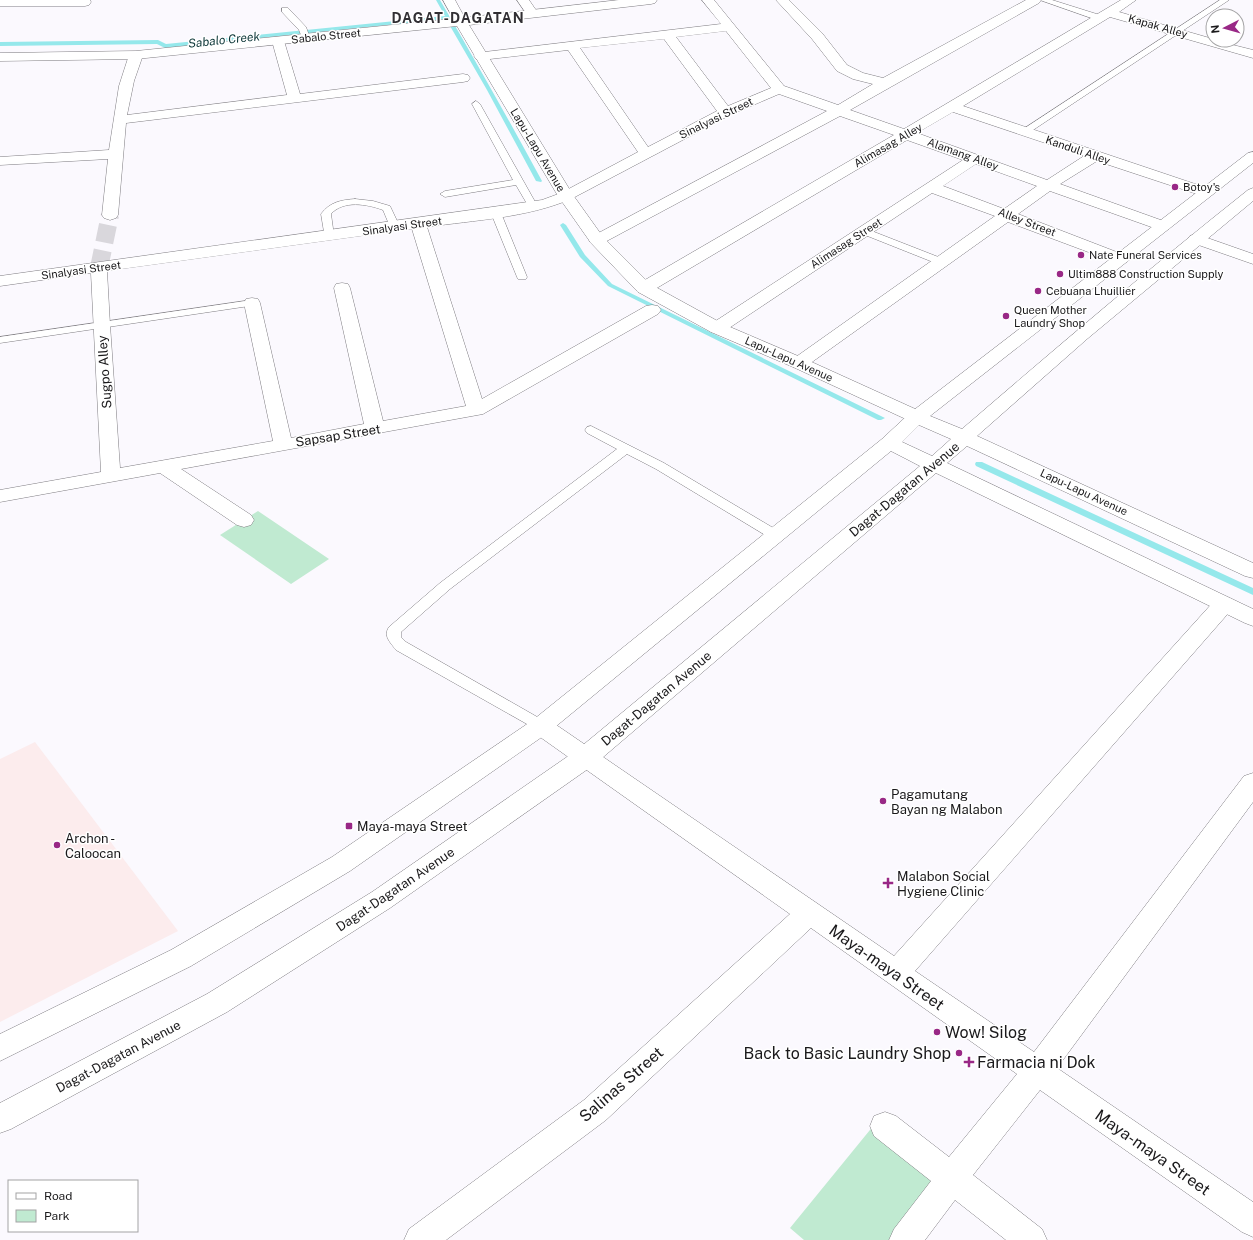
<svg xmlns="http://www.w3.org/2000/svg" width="1253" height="1240" font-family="'Public Sans',sans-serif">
	<rect width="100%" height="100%" fill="#fbf9fe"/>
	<path fill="#fceced" d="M35 742 178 931 0 1022V759Z"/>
	<path fill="#c0ead1" d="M258 511 329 559 291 584 220 535Z
		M874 1125 940 1177 891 1240H804L790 1228Z"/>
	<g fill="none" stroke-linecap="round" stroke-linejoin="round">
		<path fill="#95e8eb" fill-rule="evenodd" d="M436 0H440C475 60 509 120 542 181L541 182 536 181 487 90 446 19 165 48 157 44 0 46V42L158 40 166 44 445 16Z
			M563 223 566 225 585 255 612 284 885 418 881 420H878L608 286 580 257 560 225Z
			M976 462H982L1253 588V595L976 466 975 464Z"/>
		<path stroke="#d9d7dc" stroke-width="18" stroke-dasharray="18 8" stroke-linecap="butt" d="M99 268 110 215"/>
		<g stroke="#7e7c81" stroke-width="1">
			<path id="service" d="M1040 0H1052L1103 16 1104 18 1103 20H1097Z
				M1220 0H1229L1027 134 1024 135 1019 132Z
				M282 8H288L306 27 310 38 309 40H303L299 30 282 12Z
				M476 101 480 104 538 207 536 209H530L516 185 445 197 440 194 445 191 513 180 472 104Z
				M355 199 373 201 390 206 400 227 399 229H391L383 210C367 204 343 200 331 214L334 236 333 238H325L321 214C330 202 341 200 355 199Z
				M496 210 501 213 527 277 526 279H518L517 277 491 213Z
				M864 228 946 260 947 262 946 264H938L860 233 859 231 860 229Z
				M252 300 257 303 256 305 0 343V337Z
				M591 426 664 463 780 532 782 535 780 538 775 539 770 538 656 469 627 454 450 589 401 632V637L406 642 546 722 549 726 546 730 541 732 396 650C390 642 383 636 389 627L440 583 617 449 587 433 585 430 587 427Z"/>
		</g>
		<g stroke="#7e7c81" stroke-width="1">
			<path id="minor" d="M0 0H90L91 2 89 5 85 6H0Z
				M443 0H455L467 22 465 25H457Z
				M517 0H529L538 13 536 16H528Z
				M702 0H714L784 86 838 105 873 84 853 79 837 71 812 39 776 0H789L822 33 847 65 863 73 883 78 1026 0H1041L1039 3 850 110 904 129 1121 0H1136L1119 12 1213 39V40L1253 50V58L1110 17 963 106 1210 189 1213 192 1210 195 1205 197 1200 195 1097 161 1060 184 1169 223 1171 226 1169 229 1163 231 1157 229 1050 191 1018 214 1127 256 1129 259 1127 262 1121 264 1115 262 1008 222 805 367 799 368 793 367 790 363 793 359 995 216 932 193 723 332 717 333 711 332 708 328 711 324 963 160 907 140 650 292 644 293 638 292 636 288 638 284 894 135 840 116 603 243 597 245 591 243 589 240 591 237 827 111 779 94 730 115 571 199C526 218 475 220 427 227L482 399 646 306 652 305 658 306 661 310 658 314 483 414 181 469 251 515 254 520 251 525 244 527 237 525 160 473 0 502V490L101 472 91 273 0 286V276L542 200 561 193 638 152 568 50 481 60 476 59 474 56 476 53 721 24ZM726 31 771 88 728 106 676 37ZM664 39 717 111 648 147 580 48ZM953 112 1084 156 1047 180 917 133ZM976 164 1037 186 1004 209 943 186ZM412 229 466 406 383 421 350 288 348 284 342 283 336 284 334 288 364 424 291 438 260 303 258 299 252 298 246 299 244 303 273 441 120 468 110 325 107 271Z
				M278 37 283 38 284 41 300 94 463 74 468 75 470 78 468 81 463 82 126 123 118 215 116 218 110 220 104 218 102 215 108 159 0 165V157L109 150 119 86 129 55 131 52H141L143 55 134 81 127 115 287 95 272 41 273 38Z
				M1196 234 1253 254V264L1190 242 1188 239 1190 236Z
				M1224 597 1232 599 1235 604 1232 609 915 971 1034 1052 1244 776 1253 773V802L1057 1068 1253 1202V1237L1242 1232 1040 1090 973 1175 1042 1229 1047 1240H1006L955 1200 925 1240H889L894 1229 931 1181 874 1136 870 1126 874 1116 885 1112 896 1116 949 1157 1017 1074 811 928 606 1120 446 1240H404L409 1229 584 1100 790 914 533 732 529 726 533 720 541 717 549 720 894 956 1216 599Z"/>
		</g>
		<g stroke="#7e7c81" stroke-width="1">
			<path id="tertiary" d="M619 0H657L655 3 651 4 469 25 573 195 603 237 650 284 723 324 805 359 924 413 926 417 924 421 917 423 910 421 793 367 711 332 638 292 591 243 558 196 457 26 136 59 0 61V53L136 51 461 18Z"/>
		</g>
		<g stroke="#7e7c81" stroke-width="1">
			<path id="secondary" d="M1253 152V163L930 416 962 429C1056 348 1151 267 1248 190L1253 188V201L1087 339 977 436 1253 563V578L1245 576 967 446 947 463 1253 609V626L1245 623 936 473 595 764 390 908 227 1012 11 1129 0 1133V1103L207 994 372 892 577 750 920 466 891 451 549 732 350 871 191 966 0 1061V1034L171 950 332 857 533 720 882 439 910 413 1248 153ZM919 425 951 439 932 456 902 442Z"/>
		</g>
		<use href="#service" fill="#fff" fill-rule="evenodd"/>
		<use href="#minor" fill="#fff" fill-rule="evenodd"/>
		<use href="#tertiary" fill="#fff" fill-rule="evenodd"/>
		<use href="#secondary" fill="#fff" fill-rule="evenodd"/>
	</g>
	<g fill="#992886" stroke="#fff" stroke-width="1.5">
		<circle cx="1175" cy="187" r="4"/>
		<circle cx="1081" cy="255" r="4"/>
		<circle cx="1060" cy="274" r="4"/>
		<circle cx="1038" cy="291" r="4"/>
		<circle cx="1006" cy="316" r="4"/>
		<circle cx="883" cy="801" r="4"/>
		<rect x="345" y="822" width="8" height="8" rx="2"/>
		<circle cx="57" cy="845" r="4"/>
		<path d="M886 877h4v4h4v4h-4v4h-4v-4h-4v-4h4z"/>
		<circle cx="937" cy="1032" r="4"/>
		<circle cx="959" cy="1053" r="4"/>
		<path d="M967 1056h4v4h4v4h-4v4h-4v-4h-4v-4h4z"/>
	</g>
	<g text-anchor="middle" stroke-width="3" stroke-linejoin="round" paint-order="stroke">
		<g font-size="11" fill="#1a191b" stroke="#fff">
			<text transform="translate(1158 26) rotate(16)" y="4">Kapak Alley</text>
			<text transform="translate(326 36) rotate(-6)" y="4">Sabalo Street</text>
			<text transform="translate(716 118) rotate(-26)" y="4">Sinalyasi Street</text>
			<text transform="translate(888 145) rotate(-30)" y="4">Alimasag Alley</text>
			<text transform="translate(538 150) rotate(59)" y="4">Lapu-Lapu Avenue</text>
			<text transform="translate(1078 150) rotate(19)" y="4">Kanduli Alley</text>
			<text transform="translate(963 154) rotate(20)" y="4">Alamang Alley</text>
			<text transform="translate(1027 222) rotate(21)" y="4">Alley Street</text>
			<text transform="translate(402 226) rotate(-8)" y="4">Sinalyasi Street</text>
			<text transform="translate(846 243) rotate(-33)" y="4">Alimasag Street</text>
			<text transform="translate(81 270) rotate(-8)" y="4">Sinalyasi Street</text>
			<text transform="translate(789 359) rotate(24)" y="4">Lapu-Lapu Avenue</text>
			<text transform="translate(1084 492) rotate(25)" y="4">Lapu-Lapu Avenue</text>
		</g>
		<g font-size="11" fill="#1a191b" stroke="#fff" text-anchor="start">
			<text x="1183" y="191">Botoy's</text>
			<text x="1089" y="259">Nate Funeral Services</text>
			<text x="1068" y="278">Ultim888 Construction Supply</text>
			<text x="1046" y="295">Cebuana Lhuillier</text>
			<text x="1014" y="314">Queen Mother<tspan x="1014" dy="13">Laundry Shop</tspan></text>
		</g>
		<g font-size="12" font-style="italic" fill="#0b3536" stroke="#fff">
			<text transform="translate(224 40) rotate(-6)" y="4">Sabalo Creek</text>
		</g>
		<g font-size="13" fill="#1a191b" stroke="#fff">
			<text transform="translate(104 372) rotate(-94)" y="5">Sugpo Alley</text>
			<text transform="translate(338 435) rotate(-9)" y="5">Sapsap Street</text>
			<text transform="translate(904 489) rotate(-40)" y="5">Dagat-Dagatan Avenue</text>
			<text transform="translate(656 698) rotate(-40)" y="5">Dagat-Dagatan Avenue</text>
			<text transform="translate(395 889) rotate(-34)" y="5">Dagat-Dagatan Avenue</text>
			<text transform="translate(118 1056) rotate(-28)" y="5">Dagat-Dagatan Avenue</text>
		</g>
		<g font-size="13" fill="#1a191b" stroke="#fff" text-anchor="start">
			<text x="891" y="799">Pagamutang<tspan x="891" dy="15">Bayan ng Malabon</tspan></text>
			<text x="357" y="831">Maya-maya Street</text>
			<text x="65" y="843">Archon -<tspan x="65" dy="15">Caloocan</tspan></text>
			<text x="897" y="881">Malabon Social<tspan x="897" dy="15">Hygiene Clinic</tspan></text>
		</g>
		<g font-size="14" font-weight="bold" letter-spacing="1" fill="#323034" stroke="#fff">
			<text x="458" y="23">DAGAT-DAGATAN</text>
		</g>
		<g font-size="16" fill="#1a191b" stroke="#fff">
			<text transform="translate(887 967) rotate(35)" y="6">Maya-maya Street</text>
			<text transform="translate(621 1084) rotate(-41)" y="6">Salinas Street</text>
			<text transform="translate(1153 1152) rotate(35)" y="6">Maya-maya Street</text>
		</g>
		<g font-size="16" fill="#1a191b" stroke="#fff" text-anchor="start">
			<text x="945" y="1038">Wow! Silog</text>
			<text x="951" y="1059" text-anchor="end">Back to Basic Laundry Shop</text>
			<text x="977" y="1068">Farmacia ni Dok</text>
		</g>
	</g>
	<rect x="8" y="1180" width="130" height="52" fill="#ffffff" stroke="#a3a3a4"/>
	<rect x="16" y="1193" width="20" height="6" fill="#ffffff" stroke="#a3a3a4"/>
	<text x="44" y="1200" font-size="12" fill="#1a191b">Road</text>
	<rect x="16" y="1210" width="20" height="12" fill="#c0ead1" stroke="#a3a3a4"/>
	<text x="44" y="1220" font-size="12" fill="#1a191b">Park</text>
	<g transform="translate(1225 28) rotate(264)"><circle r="19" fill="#ffffff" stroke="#a3a3a4"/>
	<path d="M0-3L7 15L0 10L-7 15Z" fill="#992886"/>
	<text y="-6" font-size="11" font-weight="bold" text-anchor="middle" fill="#1a191b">N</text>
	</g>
</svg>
